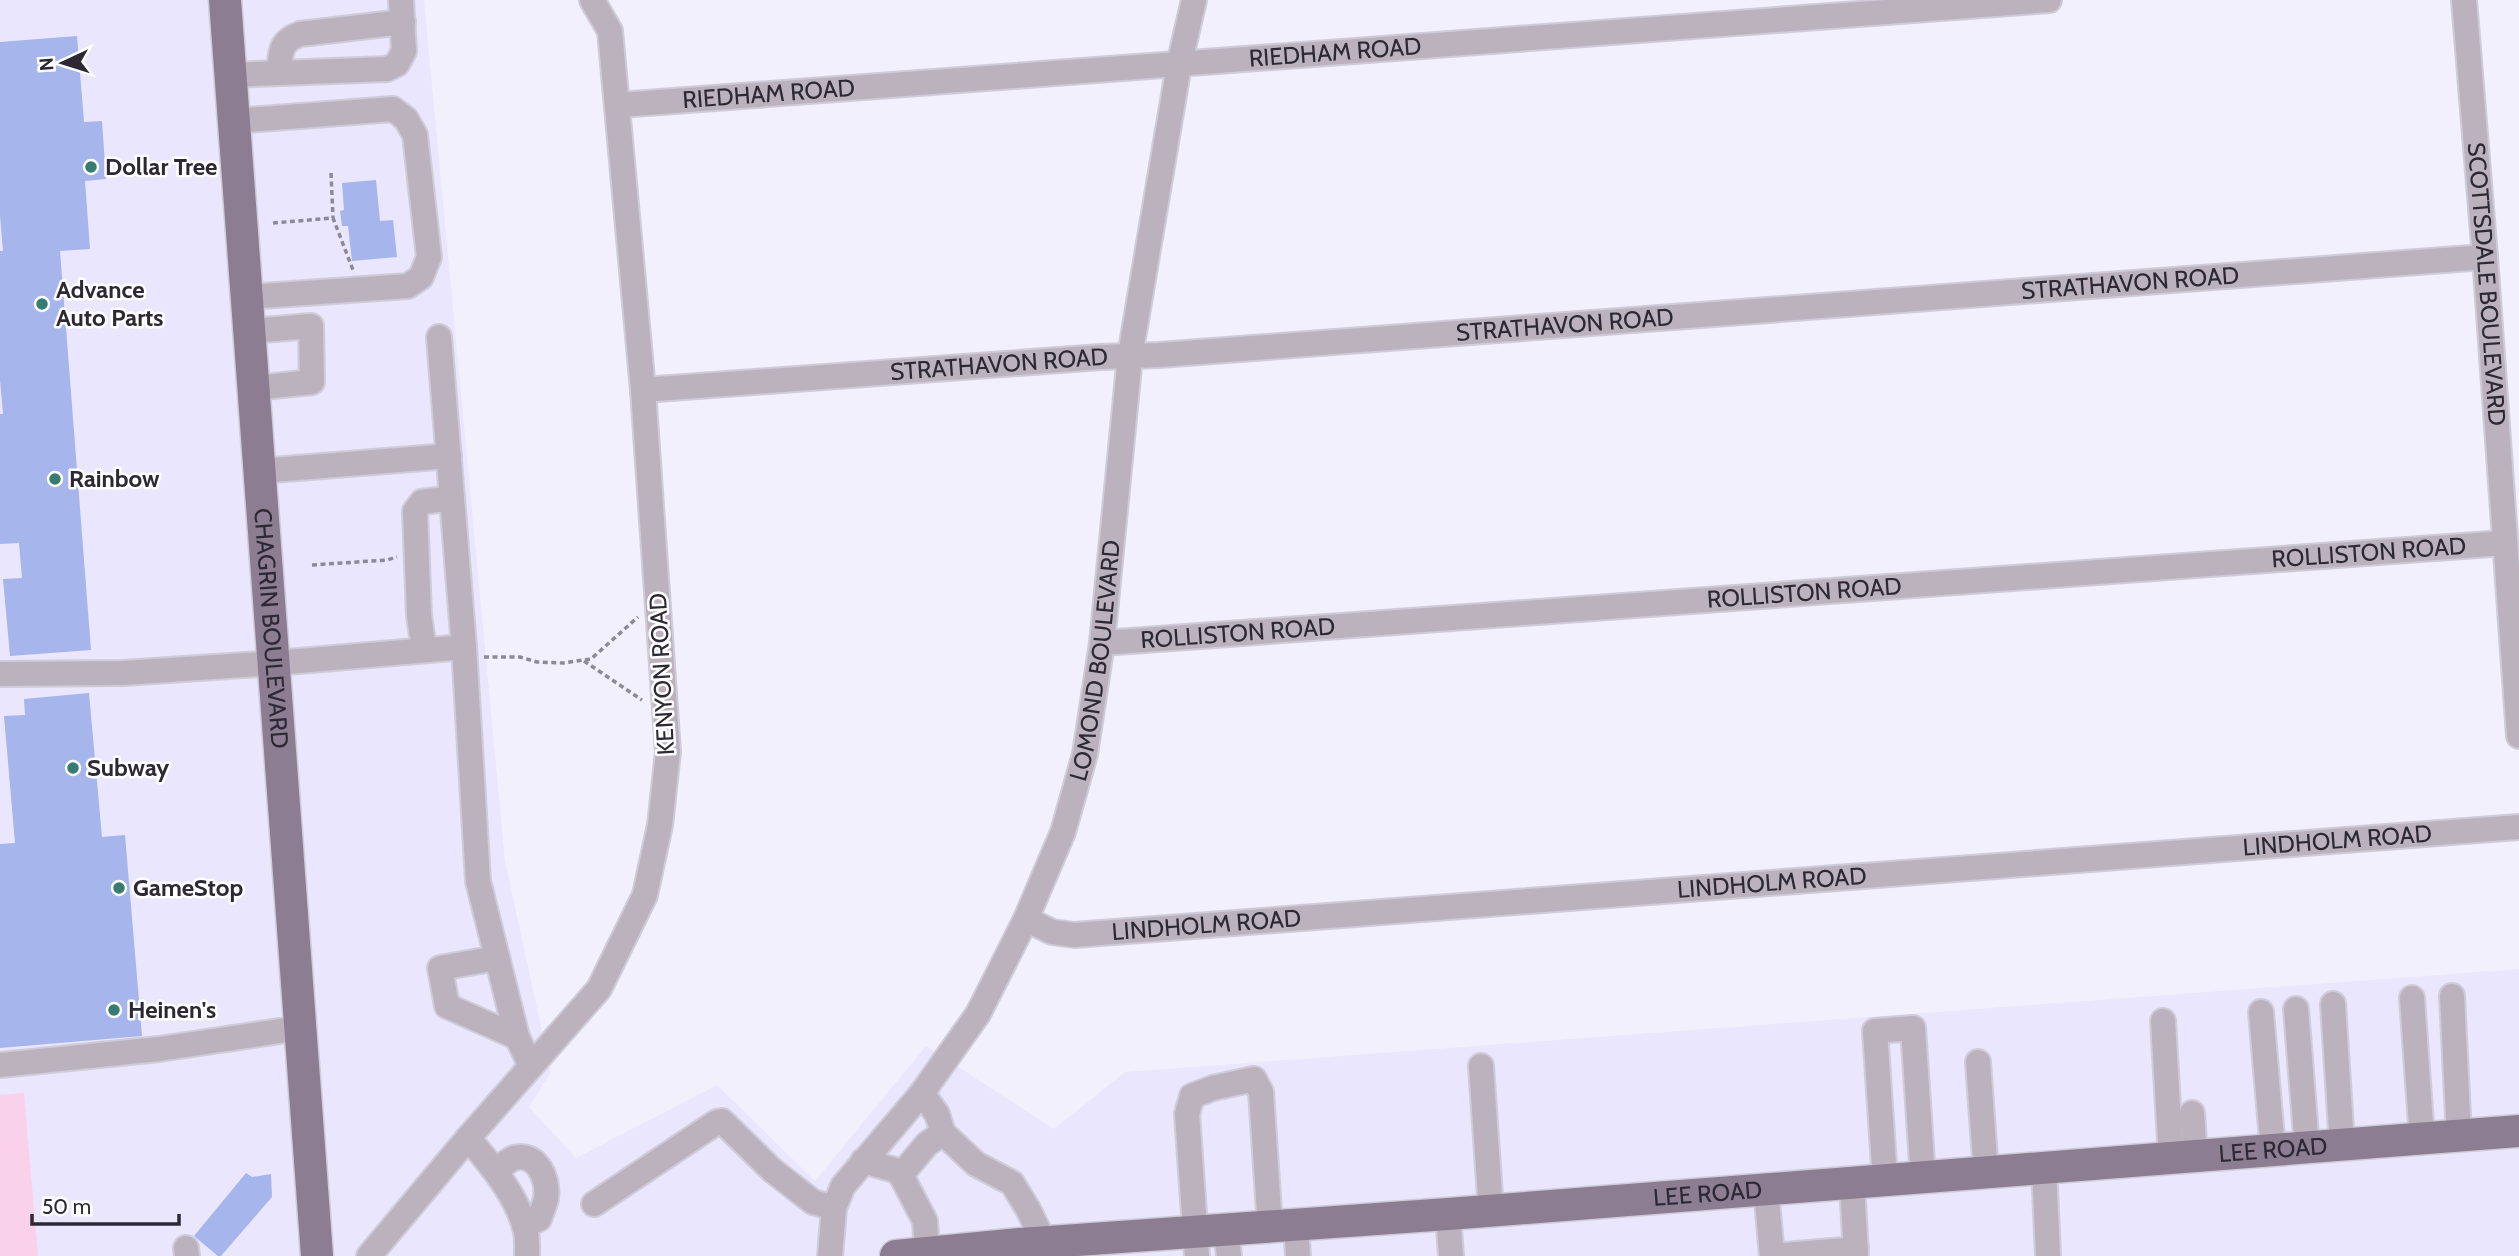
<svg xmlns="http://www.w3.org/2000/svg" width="2519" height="1256" font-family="Cabin,sans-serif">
	<rect width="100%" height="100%" fill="#f3f0fd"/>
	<path fill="#eae6fd" d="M0 0H424L505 861 551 1072 529 1107 576 1158 717 1085 815 1181 926 1046 1054 1129 1125 1072 2519 969V1256H0Z"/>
	<path fill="#fad1eb" d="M24 1093 38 1256H0V1095Z"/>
	<path fill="#a6b5eb" d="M77 36 84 122 102 121 106 179 85 181 90 249 60 251 91 650 10 656 3 579 22 578 19 543 0 544V414H3L0 380V251H3L0 216V42Z
		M376 180 380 221 393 220 397 257 352 261 348 226H342L340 211 344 210 342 183Z
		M89 693 102 837 125 835 142 1036 0 1048V844L15 843 4 716 25 715 24 699Z
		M246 1173 252 1177 271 1174 272 1197 221 1256H218L194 1236Z"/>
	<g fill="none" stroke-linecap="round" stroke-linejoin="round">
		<g stroke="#cfccd9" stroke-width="28">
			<g id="minor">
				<path id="s1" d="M2464 0 2485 257 2519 736"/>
				<path d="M279 73C281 52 279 42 300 34L403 22"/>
				<path d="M230 75 387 69 397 64 404 51 401 0"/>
				<path id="s2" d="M619 105 2049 0"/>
				<path d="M234 121 393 109 406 119 415 135 429 257 421 277 408 286 247 297"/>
				<path d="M250 331 311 326 312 382 254 388"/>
				<path id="s3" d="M643 390 1101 357 1159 355 2485 257"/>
				<path d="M260 471 449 456"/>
				<path id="s4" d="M1102 643 2505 543"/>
				<path d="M464 647 478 881 517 1037 531 1066"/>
				<path d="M424 650 419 615 415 511 422 502 452 498"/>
				<path d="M0 674 123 673 275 663 464 647 439 337"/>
				<path id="s5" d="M1026 919 1052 932 1074 935 2519 827"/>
				<path d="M497 958 440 968 447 1006 517 1037"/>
				<path d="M2452 996 2459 1136"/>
				<path d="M2412 998 2422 1139"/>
				<path d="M2333 1004 2342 1145"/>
				<path d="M2296 1009 2307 1148"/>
				<path d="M2261 1012 2273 1151"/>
				<path d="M2163 1021 2171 1158"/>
				<path d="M1978 1062 1986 1173"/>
				<path d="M0 1065 159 1049 300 1028"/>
				<path d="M1481 1066 1491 1211"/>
				<path d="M922 1093 937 1114 943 1133"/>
				<path d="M2192 1113 2195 1156"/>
				<path d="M468 1138C490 1164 516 1194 525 1228 528 1237 527 1247 527 1256"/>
				<path d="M863 1161 895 1170 901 1175 925 1221 927 1253"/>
				<path d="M2044 1168 2048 1256"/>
				<path d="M496 1171C501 1167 508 1160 514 1158 537 1151 549 1180 546 1198 545 1205 541 1212 539 1219L525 1225"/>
				<path d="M901 1175 927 1144 943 1133 976 1164 1012 1183 1028 1209 1044 1242"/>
				<path d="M1885 1180 1875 1031 1913 1028 1923 1178"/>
				<path d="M1852 1183 1856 1256"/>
				<path d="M1766 1190 1772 1256"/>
				<path d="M594 1204 717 1122 722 1121 772 1170 813 1202 834 1208"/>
				<path d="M1448 1214 1451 1256"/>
				<path d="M1296 1225 1298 1256"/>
				<path d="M1226 1230 1229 1256"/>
				<path d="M186 1248 187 1256"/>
				<path d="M369 1256 468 1138 599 989 645 895 660 825 668 752 643 390 610 31 592 0"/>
				<path id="s6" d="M830 1256 834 1208 843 1186 922 1093 978 1014 1026 919 1063 832 1085 754 1102 643 1130 356 1179 65 1194 0"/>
				<path d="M1197 1256 1187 1114 1192 1096 1213 1088 1254 1079 1261 1092 1270 1227"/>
				<path d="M1772 1256 1856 1249"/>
			</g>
		</g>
		<g stroke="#cfccd9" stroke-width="35">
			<g id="major">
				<path id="s7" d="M225 0 317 1256"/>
				<path id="s8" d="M896 1256 1020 1244 1448 1214 2519 1131"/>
			</g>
		</g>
		<path stroke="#8d8a97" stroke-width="3.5" stroke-dasharray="5 3.5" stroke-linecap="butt" d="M331 173 333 218
			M273 223 333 218 353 270
			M312 565 387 560 397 557
			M484 657H520L537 662 563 663 591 659 638 617
			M584 661 642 700"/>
		<use href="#minor" stroke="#bbb2be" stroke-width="24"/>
		<use href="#major" stroke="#8c7d92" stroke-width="32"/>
	</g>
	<g fill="#367c72" stroke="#fff" stroke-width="2.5">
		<circle cx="91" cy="167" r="7"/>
		<circle cx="42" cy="304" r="7"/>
		<circle cx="55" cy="479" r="7"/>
		<circle cx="73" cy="768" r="7"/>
		<circle cx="119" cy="888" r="7"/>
		<circle cx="114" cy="1010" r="7"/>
	</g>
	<g text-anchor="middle" stroke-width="5" stroke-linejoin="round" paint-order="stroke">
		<g font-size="24" fill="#2c2935" stroke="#fff">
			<text dy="8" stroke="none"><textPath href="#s2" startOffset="718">RIEDHAM ROAD</textPath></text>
			<text dy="8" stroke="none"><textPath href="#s2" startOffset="150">RIEDHAM ROAD</textPath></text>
			<text dy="8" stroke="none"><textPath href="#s3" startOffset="1491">STRATHAVON ROAD</textPath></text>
			<text dy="8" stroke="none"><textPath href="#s1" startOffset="285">SCOTTSDALE BOULEVARD</textPath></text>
			<text dy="8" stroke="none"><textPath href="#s3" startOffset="924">STRATHAVON ROAD</textPath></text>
			<text dy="8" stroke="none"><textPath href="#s3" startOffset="357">STRATHAVON ROAD</textPath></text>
			<text dy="8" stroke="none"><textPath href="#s4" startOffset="1270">ROLLISTON ROAD</textPath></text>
			<text dy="8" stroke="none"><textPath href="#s4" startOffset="704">ROLLISTON ROAD</textPath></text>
			<text dy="8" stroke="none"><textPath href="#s7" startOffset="630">CHAGRIN BOULEVARD</textPath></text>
			<text dy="8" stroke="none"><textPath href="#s4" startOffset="136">ROLLISTON ROAD</textPath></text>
			<text dy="8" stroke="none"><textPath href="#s6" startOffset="667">LOMOND BOULEVARD</textPath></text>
			<text transform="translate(662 674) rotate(-93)" y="8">KENYON ROAD</text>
			<text dy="8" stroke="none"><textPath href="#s5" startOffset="1318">LINDHOLM ROAD</textPath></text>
			<text dy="8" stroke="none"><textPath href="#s5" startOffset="751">LINDHOLM ROAD</textPath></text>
			<text dy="8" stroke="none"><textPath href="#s5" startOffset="184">LINDHOLM ROAD</textPath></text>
			<text dy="8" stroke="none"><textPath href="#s8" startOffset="1381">LEE ROAD</textPath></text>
			<text dy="8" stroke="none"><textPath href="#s8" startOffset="814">LEE ROAD</textPath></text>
		</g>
		<g font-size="24" font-weight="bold" fill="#2c2935" stroke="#fff" text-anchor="start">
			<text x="105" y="175">Dollar Tree</text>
			<text x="56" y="298">Advance<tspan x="56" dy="28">Auto Parts</tspan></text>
			<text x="69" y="487">Rainbow</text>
			<text x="87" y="776">Subway</text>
			<text x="133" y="896">GameStop</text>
			<text x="128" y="1018">Heinen's</text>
		</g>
	</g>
	<g transform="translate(63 63) rotate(266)" stroke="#ffffff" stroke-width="5" paint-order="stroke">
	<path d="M0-5L12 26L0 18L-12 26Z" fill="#2c2935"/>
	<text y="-10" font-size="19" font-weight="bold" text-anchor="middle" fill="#2c2935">N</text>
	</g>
	<path d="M32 1214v10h147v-10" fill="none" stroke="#2c2935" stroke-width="3.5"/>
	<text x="42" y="1214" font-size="21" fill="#2c2935" stroke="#ffffff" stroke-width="5" paint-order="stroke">50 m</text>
</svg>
